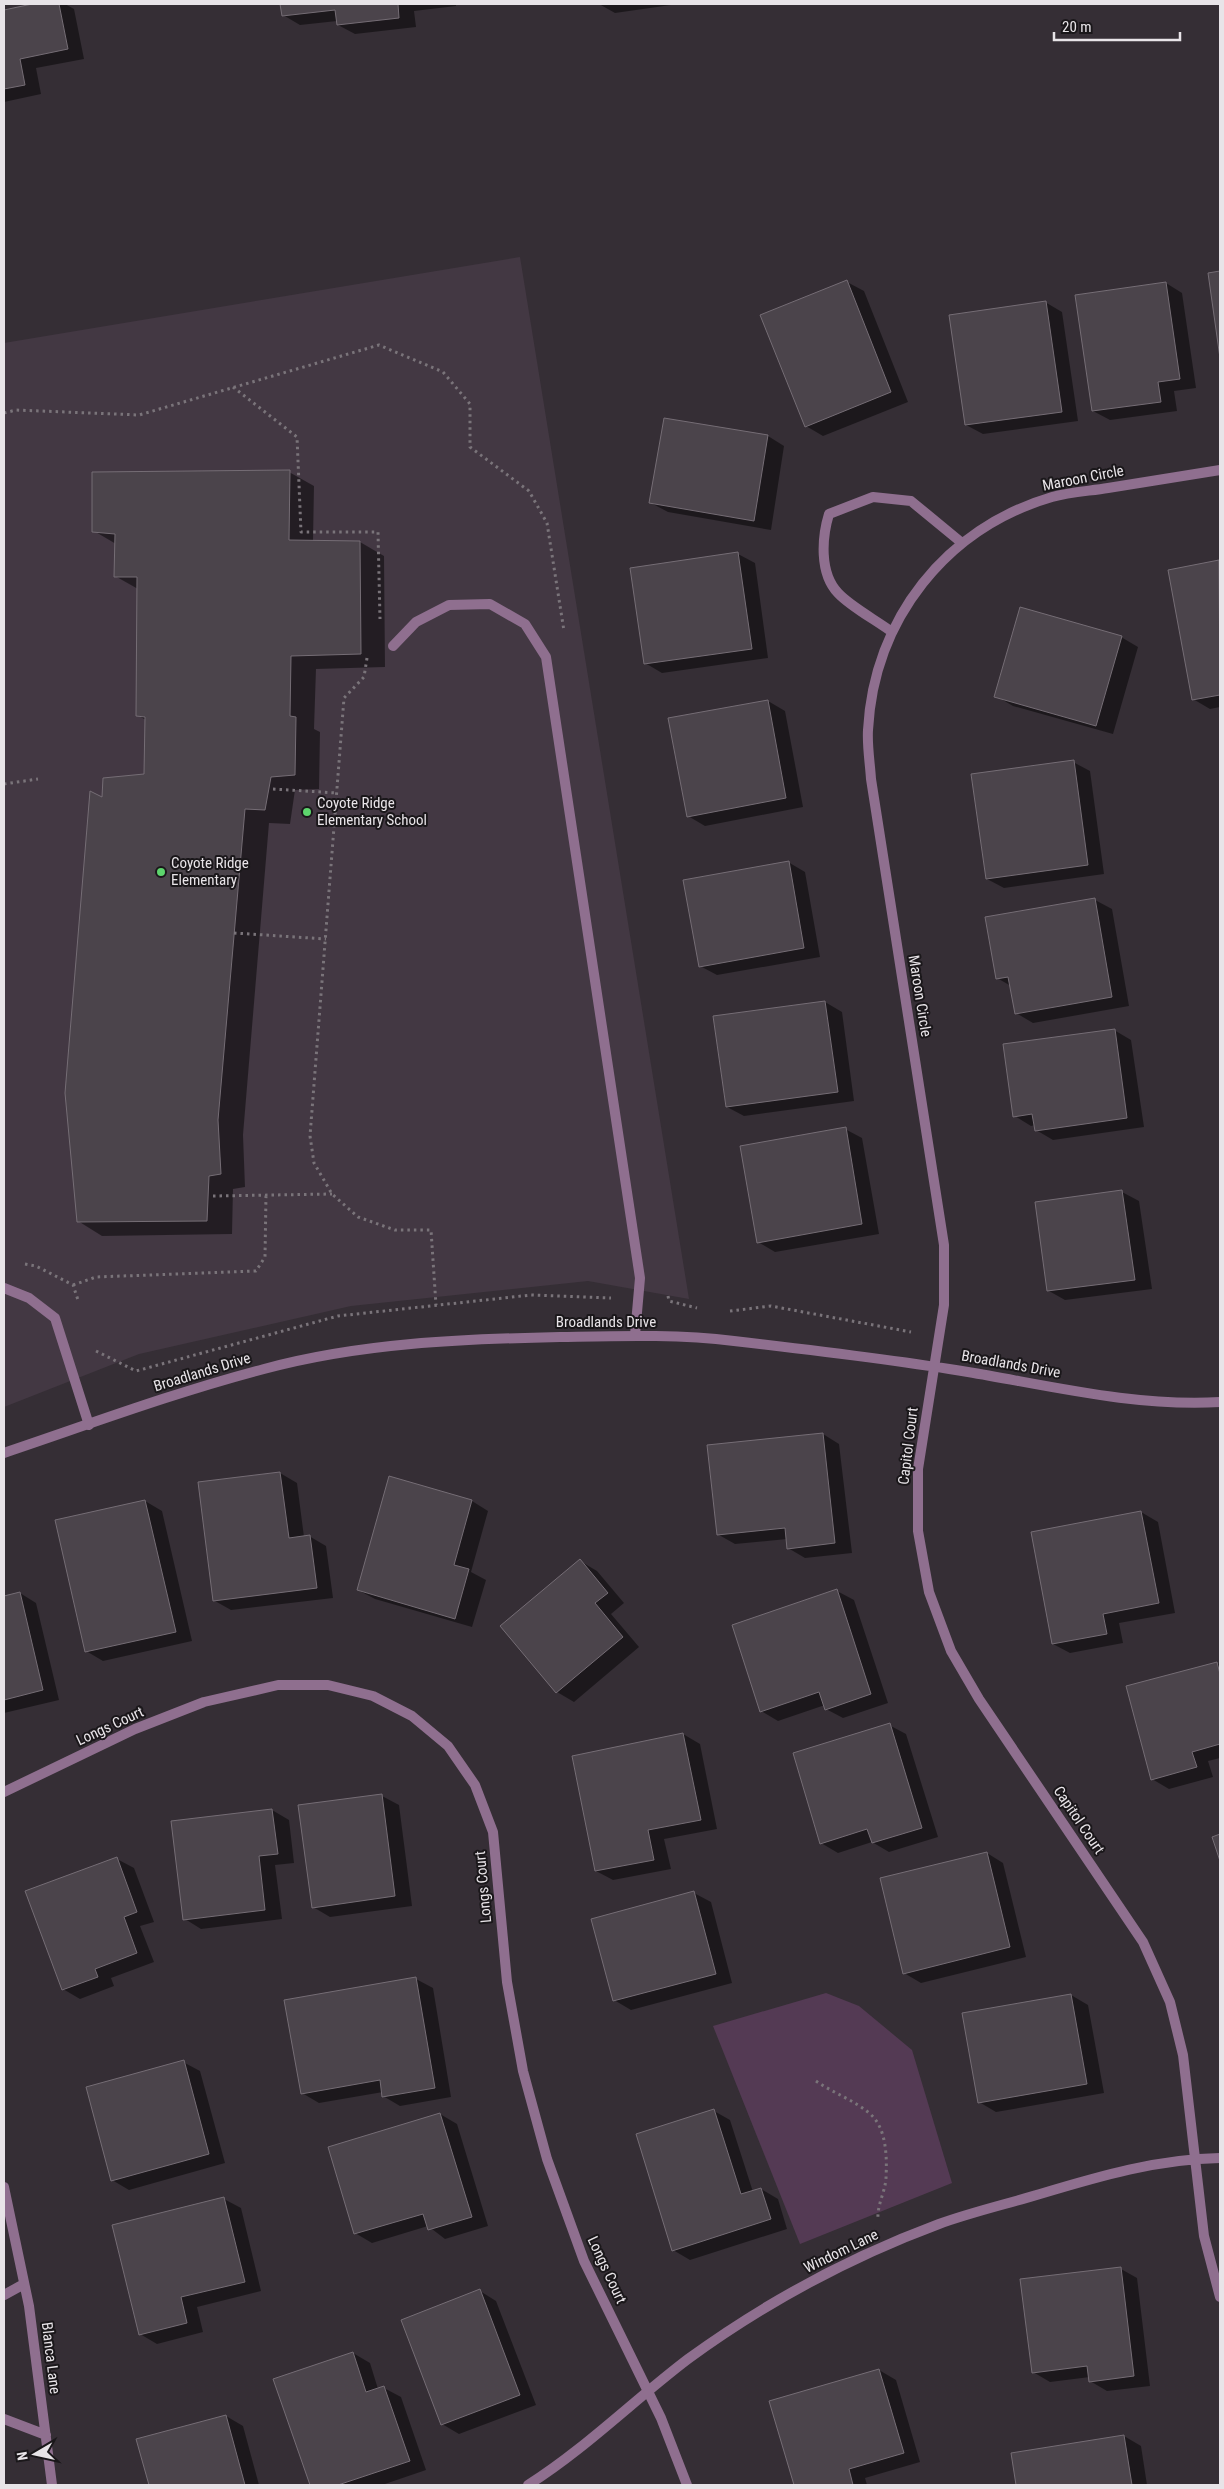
<svg xmlns="http://www.w3.org/2000/svg" width="1224" height="2489" font-family="'Roboto Condensed',sans-serif">
	<rect width="100%" height="100%" fill="#352e35"/>
	<path fill="#433843" d="M520 257 689 1299 588 1281 351 1306 139 1354 4 1407V343Z"/>
	<path fill="#543a54" d="M826 1993 859 2006 912 2050 952 2183 800 2244 713 2026Z"/>
	<path fill="#0007" d="M38 4H65L74 9 84 59 36 68 41 94 4 102V11Z
		M281 4H456V6L414 11 416 27 355 34 338 25 337 21 300 25 283 15Z
		M599 4H678L615 13Z
		M1220 272V349L1210 274Z
		M847 282 864 291 908 402 823 436 806 426Z
		M1166 283 1182 293 1196 388 1174 391 1177 411 1110 420 1093 411Z
		M1045 302 1062 312 1078 421 983 434 966 425Z
		M768 436 784 446 771 530 668 512 651 503Z
		M289 472 314 486 313 541 360 542 384 556 385 667 316 669 314 729 320 732 319 789 295 790 290 824 269 823 243 1135 245 1187 233 1189 232 1234 102 1236 78 1221 103 799 146 775V720L137 715 138 589 115 576 116 544 94 531Z
		M738 554 755 563 768 658 662 673 645 663Z
		M1219 561 1220 707 1210 709 1193 699Z
		M1121 637 1138 647 1113 734 1013 706 996 696Z
		M768 701 785 711 803 807 705 826 688 816Z
		M1073 762 1090 771 1104 874 1004 888 987 879Z
		M788 862 805 872 820 957 717 975 700 966Z
		M1095 900 1112 909 1129 1006 1033 1023 1016 1013 1011 986 997 978Z
		M825 1002 842 1012 854 1101 744 1116 727 1107Z
		M1114 1030 1131 1040 1144 1127 1053 1140 1036 1130 1035 1125 1031 1126 1015 1116Z
		M845 1129 862 1138 879 1234 775 1252 758 1242Z
		M1122 1192 1139 1201 1152 1289 1065 1300 1049 1291 1037 1203Z
		M823 1434 839 1444 852 1553 805 1558 788 1548 787 1539 735 1544 719 1535Z
		M280 1473 297 1483 304 1537 309 1536 326 1546 333 1598 231 1610 215 1601 199 1483Z
		M145 1501 162 1511 192 1641 103 1661 86 1651Z
		M472 1501 488 1511 471 1572 486 1580 472 1627 375 1599 358 1590Z
		M1141 1512 1158 1522 1175 1613 1119 1623 1123 1643 1070 1653 1053 1644Z
		M580 1561 597 1571 624 1603 611 1614 639 1647 574 1702 557 1692Z
		M837 1591 854 1600 888 1703 843 1718 826 1709 825 1705 778 1721 761 1711Z
		M20 1593 36 1603 59 1700 4 1713V1597Z
		M1217 1663 1220 1665V1758L1208 1761 1213 1777 1169 1789 1152 1779Z
		M889 1725 906 1734 938 1837 889 1852 872 1842 838 1853 821 1843Z
		M683 1734 700 1744 717 1829 664 1839 671 1869 613 1880 596 1871Z
		M382 1796 399 1805 412 1906 330 1917 313 1907Z
		M272 1810 289 1820 294 1863 275 1865 282 1919 201 1929 185 1919Z
		M987 1853 1003 1863 1026 1957 921 1983 904 1973Z
		M117 1859 134 1868 154 1922 140 1926 154 1962 111 1978 114 1986 80 1999 63 1989Z
		M694 1893 711 1902 732 1983 631 2010 614 2000Z
		M416 1979 433 1988 451 2097 400 2106 383 2096V2092L319 2103 302 2093Z
		M1071 1995 1088 2005 1104 2093 996 2112 979 2102Z
		M183 2062 200 2071 225 2163 129 2190 112 2180Z
		M714 2111 730 2120 753 2192 761 2189 778 2199 787 2229 690 2260 673 2250Z
		M440 2114 457 2124 488 2226 445 2239 428 2226 372 2243 355 2233Z
		M224 2199 241 2208 261 2291 197 2307 203 2332 157 2344 140 2334Z
		M1121 2269 1137 2278 1150 2386 1107 2391 1090 2381V2377L1050 2382 1033 2372Z
		M480 2291 496 2301 536 2405 459 2434 442 2424Z
		M353 2353 370 2363 378 2389 384 2388 401 2397 426 2470 382 2485H311L275 2380Z
		M879 2370 896 2380 920 2462 865 2478 867 2485H795L771 2402Z
		M226 2416 243 2426 259 2485H150L138 2440Z
		M1124 2436 1141 2446 1147 2485H1017L1012 2454Z"/>
	<path fill="#4b444b" stroke="#756d75" d="M32 4H59L68 49 20 59 25 85 4 89V10Z
		M280 4H398L399 18 337 25 335 10 282 16Z
		M1220 271V358L1208 273Z
		M847 280 891 392 805 427 760 315Z
		M1166 282 1180 379 1158 382 1161 402 1092 411 1075 295Z
		M1046 301 1062 412 965 425 949 315Z
		M664 418 768 435 754 521 649 503Z
		M290 470 289 540 360 541 361 654 291 656 290 716 296 717 295 775 271 777 265 810 245 809 218 1120 221 1174 209 1176 207 1221 77 1222 65 1093 90 791 102 797 103 778 144 774 145 717 136 716 137 577H114L115 534 92 532V472Z
		M738 552 752 649 644 664 630 568Z
		M1219 560 1220 695 1192 700 1168 570Z
		M1020 607 1122 636 1096 726 994 697Z
		M768 700 786 798 687 817 668 718Z
		M1074 760 1088 865 986 879 971 774Z
		M789 861 804 948 699 967 683 880Z
		M1095 898 1112 997 1015 1014 1008 977 996 979 985 917Z
		M825 1001 838 1092 726 1107 713 1016Z
		M1115 1029 1127 1118 1035 1131 1032 1114 1013 1117 1003 1044Z
		M846 1127 862 1224 757 1243 740 1146Z
		M1122 1190 1135 1280 1047 1291 1035 1202Z
		M823 1433 835 1543 787 1549 785 1528 717 1535 707 1445Z
		M280 1472 289 1538 310 1535 317 1588 213 1601 198 1482Z
		M389 1476 472 1500 454 1565 469 1569 455 1619 357 1590Z
		M145 1500 176 1632 85 1652 55 1520Z
		M1141 1511 1159 1603 1103 1614 1107 1634 1052 1644 1031 1532Z
		M580 1559 608 1593 595 1603 623 1637 556 1693 500 1626Z
		M837 1589 871 1694 825 1710 819 1692 760 1712 732 1625Z
		M20 1592 43 1690 4 1700V1596Z
		M1217 1662 1220 1674V1744L1192 1752 1197 1767 1151 1780 1126 1686Z
		M890 1723 922 1828 872 1843 867 1829 820 1844 793 1753Z
		M683 1733 701 1820 648 1830 654 1860 595 1871 572 1756Z
		M382 1794 395 1896 312 1908 298 1805Z
		M272 1809 278 1854 259 1856 265 1910 183 1920 171 1821Z
		M1220 1834V1861L1212 1837Z
		M987 1852 1010 1947 903 1974 880 1878Z
		M117 1857 137 1912 124 1917 137 1953 95 1969 98 1977 62 1990 25 1891Z
		M694 1891 716 1974 613 2001 591 1919Z
		M416 1977 435 2088 382 2097 380 2080 301 2094 284 2000Z
		M1071 1994 1087 2084 978 2103 962 2013Z
		M184 2060 209 2154 111 2181 86 2087Z
		M714 2109 741 2194 761 2188 771 2219 672 2251 636 2134Z
		M440 2113 472 2217 428 2230 423 2214 354 2234 328 2147Z
		M224 2197 245 2282 181 2297 187 2323 139 2335 112 2225Z
		M1121 2267 1134 2376 1089 2382 1087 2366 1032 2373 1020 2279Z
		M480 2289 520 2395 441 2425 401 2320Z
		M353 2352 366 2392 384 2386 410 2461 338 2485H310L273 2379Z
		M879 2369 904 2453 849 2469 853 2485H794L769 2401Z
		M226 2415 245 2485H149L136 2439Z
		M1124 2435 1132 2485H1016L1011 2453Z"/>
	<g fill="none" stroke-linecap="round" stroke-linejoin="round">
		<path stroke="#7a747a" stroke-width="3" stroke-dasharray="2.5 4" stroke-linecap="butt" d="M233 387 297 437 301 532H378L380 619
			M4 413 16 410 139 415 379 345 443 372 470 404V447L529 491 547 523 564 631
			M367 658 364 677 344 698 310 1136 314 1163 332 1194 358 1217 395 1230H431L436 1305
			M4 784 38 779
			M273 789 337 793
			M234 933 326 939
			M213 1196 332 1194
			M25 1264 36 1266 73 1285 78 1300
			M73 1285 96 1277 256 1271 265 1257 266 1195
			M668 1296 669 1301 697 1308
			M730 1311 771 1306 911 1332
			M96 1351 136 1371 338 1316 531 1295 611 1298
			M816 2081C833 2093 854 2100 869 2113 887 2127 887 2158 886 2178 885 2193 877 2204 878 2220"/>
		<path stroke="#8f6f8f" stroke-width="10" d="M393 646 416 622 449 605 490 604 525 624 546 657 640 1278 635 1335
			M4 1288 29 1298 55 1318 89 1425"/>
		<path stroke="#8f6f8f" stroke-width="10" d="M1220 470C1183 476 1146 482 1108 488 1090 491 1070 492 1052 497 946 528 874 619 868 730 867 746 870 763 871 779L944 1245V1305L918 1469V1531L929 1592 951 1651 979 1699 1143 1942 1170 2002 1183 2055 1204 2236 1220 2297
			M892 632C876 620 851 607 838 593 819 573 822 537 829 514L873 497 911 501 962 543
			M4 1453C90 1424 176 1392 264 1369 360 1343 461 1339 560 1337 618 1336 676 1334 734 1341 812 1350 890 1359 968 1372 1051 1386 1136 1407 1220 1402
			M4 1792 135 1729 204 1702 278 1685H328L373 1696 412 1716 448 1746 475 1785 493 1832 507 1982 523 2071 547 2159 584 2261 661 2418 687 2485
			M4 2187 29 2306 52 2485
			M4 2295 24 2284
			M4 2419 46 2435
			M528 2485C585 2449 634 2400 688 2359 765 2303 850 2257 939 2224 972 2212 1007 2204 1040 2194 1100 2176 1158 2159 1220 2158"/>
	</g>
	<g fill="#5dd56d" stroke="#1a171a" stroke-width="2">
		<circle cx="307" cy="812" r="5"/>
		<circle cx="161" cy="872" r="5"/>
	</g>
	<g text-anchor="middle" stroke-width="4" stroke-linejoin="round" paint-order="stroke">
		<g font-size="15" fill="#e8e4e8" stroke="#1a171a">
			<text transform="translate(1083 478) rotate(-11)" y="5">Maroon Circle</text>
			<text transform="translate(920 996) rotate(81)" y="5">Maroon Circle</text>
			<text x="606" y="1327">Broadlands Drive</text>
			<text transform="translate(1011 1364) rotate(10)" y="5">Broadlands Drive</text>
			<text transform="translate(202 1372) rotate(-17)" y="5">Broadlands Drive</text>
			<text transform="translate(908 1446) rotate(-83)" y="5">Capitol Court</text>
			<text transform="translate(110 1726) rotate(-25)" y="5">Longs Court</text>
			<text transform="translate(1079 1820) rotate(56)" y="5">Capitol Court</text>
			<text transform="translate(483 1887) rotate(-95)" y="5">Longs Court</text>
			<text transform="translate(841 2251) rotate(-26)" y="5">Windom Lane</text>
			<text transform="translate(607 2270) rotate(65)" y="5">Longs Court</text>
			<text transform="translate(51 2358) rotate(83)" y="5">Blanca Lane</text>
		</g>
		<g font-size="15" fill="#e8e4e8" stroke="#1a171a" text-anchor="start">
			<text x="317" y="808">Coyote Ridge<tspan x="317" dy="17">Elementary School</tspan></text>
			<text x="171" y="868">Coyote Ridge<tspan x="171" dy="17">Elementary</tspan></text>
		</g>
	</g>
	<rect width="1224" height="2489" fill="none" stroke="#e8e4e8" stroke-width="10"/>
	<g transform="translate(35 2454) rotate(261)" stroke="#1a171a" stroke-width="4" paint-order="stroke">
	<path d="M0-4L9 19L0 12L-9 19Z" fill="#e8e4e8"/>
	<text y="-8" font-size="14" font-weight="bold" text-anchor="middle" fill="#e8e4e8">N</text>
	</g>
	<path d="M1054 32v8h126v-8" fill="none" stroke="#e8e4e8" stroke-width="2.5"/>
	<text x="1062" y="32" font-size="15" fill="#e8e4e8" stroke="#1a171a" stroke-width="4" paint-order="stroke">20 m</text>
</svg>
